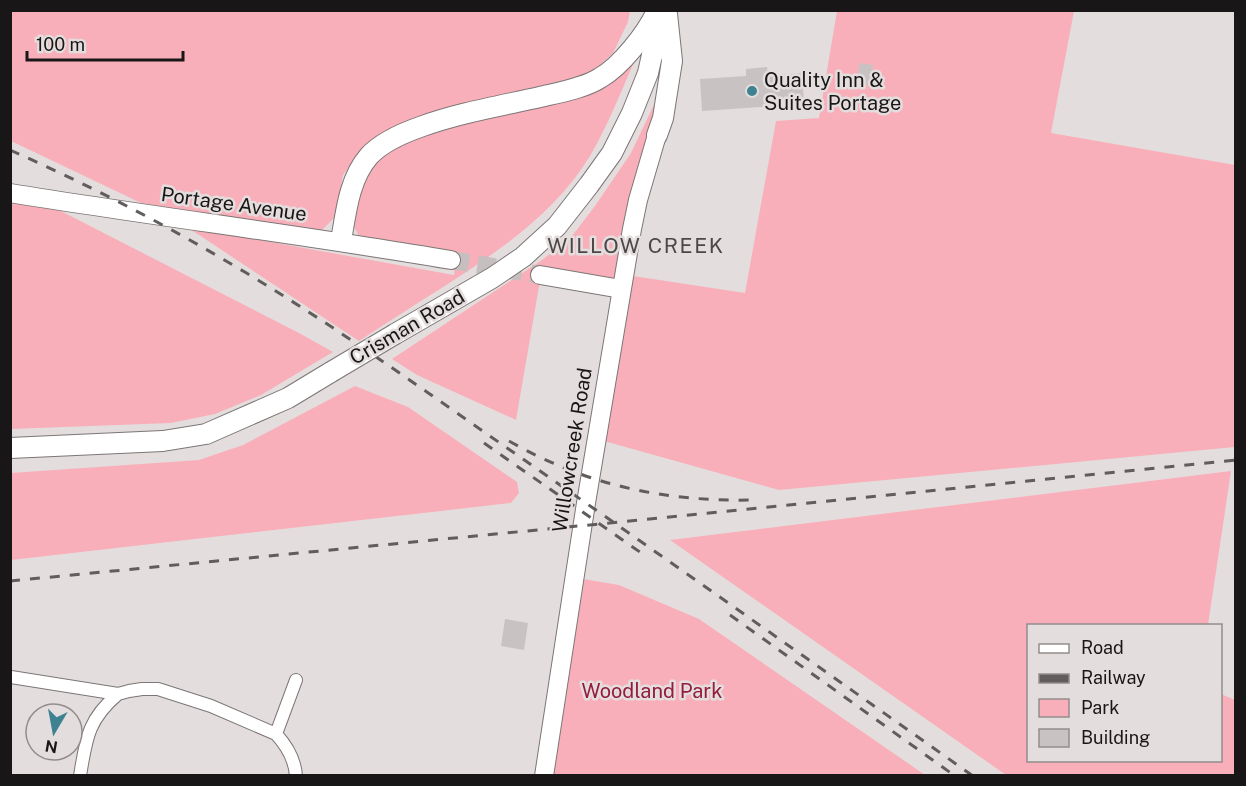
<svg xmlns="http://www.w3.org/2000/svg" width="1246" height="786" font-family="'Public Sans',sans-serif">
	<rect width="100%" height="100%" fill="#e4dddd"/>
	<path fill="#f9afb9" d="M10 11H630L628 22 613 53 591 73 407 122 363 149 343 175 336 216 321 231 141 203 11 141Z
		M837 11H1074L1051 133 1235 165V447L779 490 604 441 633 276 745 293 776 121 819 118Z
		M636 57C622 90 608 125 590 156 555 214 496 253 440 289 413 306 386 323 359 341L187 227 454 275 456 256 360 238 354 227 357 200 367 172 392 148 426 132Z
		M659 94 627 214 616 280 542 269 516 420 417 375 392 359 542 260 572 236 595 206 631 153Z
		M10 185 299 333 333 352 261 395 215 414 171 423 11 429Z
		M355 386 408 407 517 482 519 493 511 503 11 560V473L199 460 243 445Z
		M1231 471 1208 625 1028 626V760H1220L1221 694 1235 700V775H1006L670 540Z
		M583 579 619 585 699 619 925 775 550 776Z"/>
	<path fill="#c9c2c2" d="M860 63 873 65 870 85 856 83Z
		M767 67 768 76 802 73 804 104 702 111 700 79 746 76V69Z
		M505 619 528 623 524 650 501 646Z"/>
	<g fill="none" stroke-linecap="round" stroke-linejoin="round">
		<path stroke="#c5bfbf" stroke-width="18" stroke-dasharray="18 9" stroke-linecap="butt" d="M451 260 540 275"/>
		<g stroke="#7c7676" stroke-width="14">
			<path id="street" d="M11 677 118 694 129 691 142 689H158L211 706 276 734C287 746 295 760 296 776
				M276 734 296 680
				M80 776C86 739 88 719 118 694"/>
		</g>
		<g stroke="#7c7676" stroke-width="20">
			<path id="secondary" d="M10 193C157 217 305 235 451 260
				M540 275 621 289
				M544 776 586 503 632 229 638 200 657 135"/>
		</g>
		<g stroke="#7c7676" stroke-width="22">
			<path id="primary" d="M657 135 663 118 672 61 667 14
				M341 241C346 212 349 179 369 156 382 142 403 133 420 127 458 113 500 106 540 97 557 93 585 88 600 78 621 66 646 34 656 13
				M395 334 492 278 523 257 557 226 589 185 612 153 632 113 648 73 662 10
				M10 448 163 441 206 434 288 398 331 372"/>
		</g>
		<use href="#street" stroke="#fff" stroke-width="12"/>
		<use href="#secondary" stroke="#fff" stroke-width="18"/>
		<use href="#primary" stroke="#fff" stroke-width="20"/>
		<path stroke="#615d5d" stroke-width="3" stroke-dasharray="10 10" stroke-linecap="butt" d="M10 150C82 182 153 218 221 258 321 316 415 384 510 450 665 558 819 667 973 776
			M509 441C588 486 666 502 756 500
			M484 443 647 557
			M10 581 599 524 1236 460
			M730 615 955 776"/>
		<g stroke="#7c7676" stroke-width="22" stroke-linecap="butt">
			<path id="primary-bridge" d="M331 372 395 334"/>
		</g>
		<use href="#primary-bridge" stroke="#fff" stroke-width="20"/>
	</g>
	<circle fill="#3e8291" stroke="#e4dddd" stroke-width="2" cx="752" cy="91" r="6"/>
	<g text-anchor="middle" stroke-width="5" stroke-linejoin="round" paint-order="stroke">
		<g font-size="20" fill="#181616" stroke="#e4dddd" text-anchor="start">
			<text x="764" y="87">Quality Inn &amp;<tspan x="764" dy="23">Suites Portage</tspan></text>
		</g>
		<g font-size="20" fill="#181616" stroke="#e4dddd">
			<text transform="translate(234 204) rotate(8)" y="7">Portage Avenue</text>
			<text transform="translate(407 327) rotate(-30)" y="7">Crisman Road</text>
			<text transform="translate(572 450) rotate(-81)" y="7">Willowcreek Road</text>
		</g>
		<g font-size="20" fill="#941b3d" stroke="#e4dddd">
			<text x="652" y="698">Woodland Park</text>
		</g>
		<g font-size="21" letter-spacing="1.5" fill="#4d4748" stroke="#e4dddd">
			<text x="636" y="253">WILLOW CREEK</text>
		</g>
	</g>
	<rect width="1246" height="786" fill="none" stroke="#181616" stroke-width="24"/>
	<rect x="1027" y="624" width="195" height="138" fill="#e4dddd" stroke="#928d8d" stroke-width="1.5"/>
	<rect x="1039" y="644" width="30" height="9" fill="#ffffff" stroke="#928d8d" stroke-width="1.5"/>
	<text x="1081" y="654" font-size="18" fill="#181616">Road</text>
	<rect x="1039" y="674" width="30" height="9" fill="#615d5d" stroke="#928d8d" stroke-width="1.5"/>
	<text x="1081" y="684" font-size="18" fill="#181616">Railway</text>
	<rect x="1039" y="699" width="30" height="18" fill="#f9afb9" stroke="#928d8d" stroke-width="1.5"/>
	<text x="1081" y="714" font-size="18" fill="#181616">Park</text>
	<rect x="1039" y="729" width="30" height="18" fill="#c9c2c2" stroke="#928d8d" stroke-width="1.5"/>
	<text x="1081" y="744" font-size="18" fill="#181616">Building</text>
	<g transform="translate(54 732) rotate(190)"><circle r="28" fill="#e4dddd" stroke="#928d8d" stroke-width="1.5"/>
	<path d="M0-4.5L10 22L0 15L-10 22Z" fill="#3e8291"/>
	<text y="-9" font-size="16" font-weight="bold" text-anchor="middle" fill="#181616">N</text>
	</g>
	<path d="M27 51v9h156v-9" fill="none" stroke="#181616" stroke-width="3"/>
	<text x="36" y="51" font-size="18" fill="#181616" stroke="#e4dddd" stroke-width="4.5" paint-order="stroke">100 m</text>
</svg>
